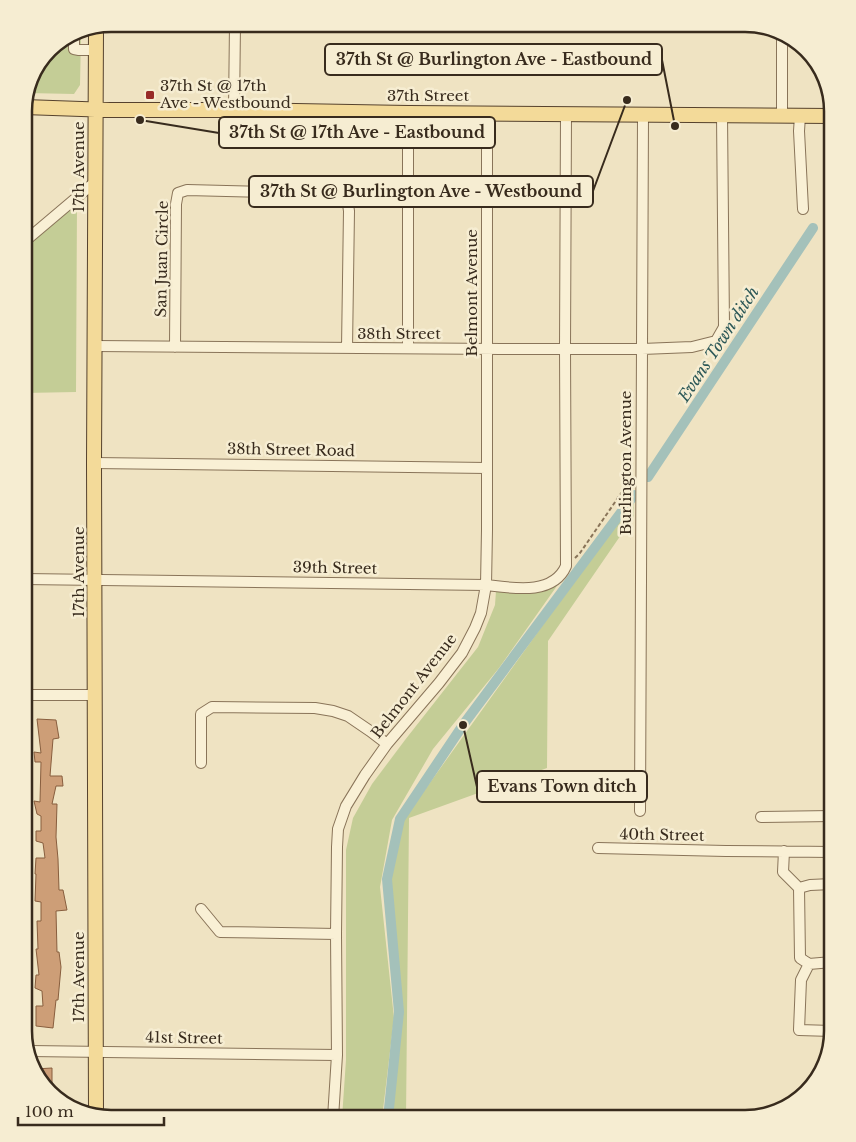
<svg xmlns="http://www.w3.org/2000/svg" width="856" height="1142" font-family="'Libre Baskerville',serif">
	<rect width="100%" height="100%" fill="#efe3c2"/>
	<path fill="#c4cd96" d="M81 35 80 85 74 94 27 93 33 72 53 46Z
		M77 203 76 392 24 393V247Z
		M634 501V516L548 641 547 768 409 818 406 1118H391L402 1012 390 880 404 819 550 615Z
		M559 583 499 668 433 749 392 820 380 887 394 1018 382 1118H342L346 1060V850L353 818 372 784 405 740 478 647 495 605 496 591 533 593Z"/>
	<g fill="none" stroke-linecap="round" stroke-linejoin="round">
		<path stroke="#a4c1ba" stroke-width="10" d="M648 477 813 228
			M388 1118 399 1012 387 879 400 819 463 725 634 495"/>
	</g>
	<path fill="#cd9e77" stroke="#885e3e" d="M37 719 56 720 59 738 53 739 50 776H62L63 786H56L52 804H57L56 837 58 859 59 890H63L67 910 56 911 57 952H59L61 967 58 1000H56L53 1028 36 1026V1006H43L42 991 35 988 36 975H39L36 949H38L37 921H41V902L35 901 36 874H35L36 858H45L43 843 36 841V831H41V816L37 814 34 801 40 802 41 762H35L34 752 41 753Z
		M52 1068V1092L38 1079 35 1069Z"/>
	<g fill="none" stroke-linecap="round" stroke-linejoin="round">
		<g stroke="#897459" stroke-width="12">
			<path id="minor" d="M74 38V49L79 50H96
				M234 110 235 24
				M408 113V348
				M782 116V34
				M800 116 799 131 803 209
				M24 242 95 182
				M95 346 502 349H642L692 347 716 341 724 327 722 115
				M175 347 176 204 178 193 187 190 338 194C347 197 348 203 349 211L347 348
				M94 463 487 468
				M24 579 486 585C512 588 553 596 566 566L565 349 566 114
				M24 695H95
				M201 763V714L212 707 315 708 333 711 348 716 370 731 387 744
				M640 811 643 115
				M761 817 832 816
				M598 848 726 851 832 852
				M784 851 783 872 799 888 800 958 809 964 832 962
				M799 888 810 885 832 884
				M201 909 220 932 336 934
				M809 964 801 980 799 1030 832 1031
				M30 1051 337 1055
				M333 1118 337 1055 336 934 337 847 338 829 346 806 365 775 387 744 439 683 462 653 475 628 481 613 486 585 487 530V113"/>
		</g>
		<g stroke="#56422d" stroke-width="16">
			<path id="major" d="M96 30 94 463 96 1114
				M24 107 110 110H234L408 113 832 116"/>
		</g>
		<path stroke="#897459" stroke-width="2" stroke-dasharray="4 2.5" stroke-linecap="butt" d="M575 558 580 553 622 492 628 487H632"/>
		<use href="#minor" stroke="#f9f0d5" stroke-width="10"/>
		<use href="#major" stroke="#f3da99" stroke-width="14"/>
	</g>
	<rect fill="#982b28" stroke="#f6edd2" stroke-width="2" x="145" y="90" width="10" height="10" rx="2.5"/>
	<g text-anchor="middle" stroke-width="5" stroke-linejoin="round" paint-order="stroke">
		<g font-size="15" fill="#382b1d" stroke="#f6edd2" text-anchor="start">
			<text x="160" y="91">37th St @ 17th<tspan x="160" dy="17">Ave - Westbound</tspan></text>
		</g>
		<g font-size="15" fill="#382b1d" stroke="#f6edd2">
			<text x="428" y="101">37th Street</text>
			<text transform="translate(79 167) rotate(-90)" y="5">17th Avenue</text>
			<text transform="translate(162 259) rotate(-89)" y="5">San Juan Circle</text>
			<text transform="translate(472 293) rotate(-90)" y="5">Belmont Avenue</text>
			<text x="399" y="339">38th Street</text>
			<text transform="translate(291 450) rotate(1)" y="5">38th Street Road</text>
			<text transform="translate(626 463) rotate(-90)" y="5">Burlington Avenue</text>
			<text transform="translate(335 568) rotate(1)" y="5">39th Street</text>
			<text transform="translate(79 572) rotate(-90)" y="5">17th Avenue</text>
			<text transform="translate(414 686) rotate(-52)" y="5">Belmont Avenue</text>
			<text transform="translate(662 835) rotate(1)" y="5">40th Street</text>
			<text transform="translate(79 977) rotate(-90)" y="5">17th Avenue</text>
			<text transform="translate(184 1038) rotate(1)" y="5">41st Street</text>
		</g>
		<g font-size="16" font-style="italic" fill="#2c5857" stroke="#f6edd2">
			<text transform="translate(718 344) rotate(-57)" y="6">Evans Town ditch</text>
		</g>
	</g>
	<path d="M0 0H856V1142H0ZM111 32H745A79 79 0 0 1 824 111V1031A79 79 0 0 1 745 1110H111A79 79 0 0 1 32 1031V111A79 79 0 0 1 111 32Z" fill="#f6edd2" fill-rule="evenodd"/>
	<path fill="none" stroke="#382b1d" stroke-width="2.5" d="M111 32H745A79 79 0 0 1 824 111V1031A79 79 0 0 1 745 1110H111A79 79 0 0 1 32 1031V111A79 79 0 0 1 111 32Z"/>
	<path fill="none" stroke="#382b1d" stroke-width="2" d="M675 126L662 60M140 120L219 133M627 100L593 191M463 725L477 787"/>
	<g fill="#382b1d" stroke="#f6edd2" stroke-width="2">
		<circle cx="675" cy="126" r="5"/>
		<circle cx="140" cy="120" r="5"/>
		<circle cx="627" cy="100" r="5"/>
		<circle cx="463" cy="725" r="5"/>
	</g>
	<g fill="#f6edd2" stroke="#382b1d" stroke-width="2">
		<rect x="325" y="44" width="337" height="31" rx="5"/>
		<rect x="219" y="117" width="276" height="31" rx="5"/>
		<rect x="249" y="176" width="344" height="31" rx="5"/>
		<rect x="477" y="771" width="170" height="31" rx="5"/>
	</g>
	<g font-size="16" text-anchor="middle" font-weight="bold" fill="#382b1d">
		<text x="494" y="65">37th St @ Burlington Ave - Eastbound</text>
		<text x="357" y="138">37th St @ 17th Ave - Eastbound</text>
		<text x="421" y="197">37th St @ Burlington Ave - Westbound</text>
		<text x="562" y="792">Evans Town ditch</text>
	</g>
	<path d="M18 1117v8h146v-8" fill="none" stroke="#382b1d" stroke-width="2.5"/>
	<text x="25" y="1117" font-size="15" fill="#382b1d" stroke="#f6edd2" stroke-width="4" paint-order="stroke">100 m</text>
</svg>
